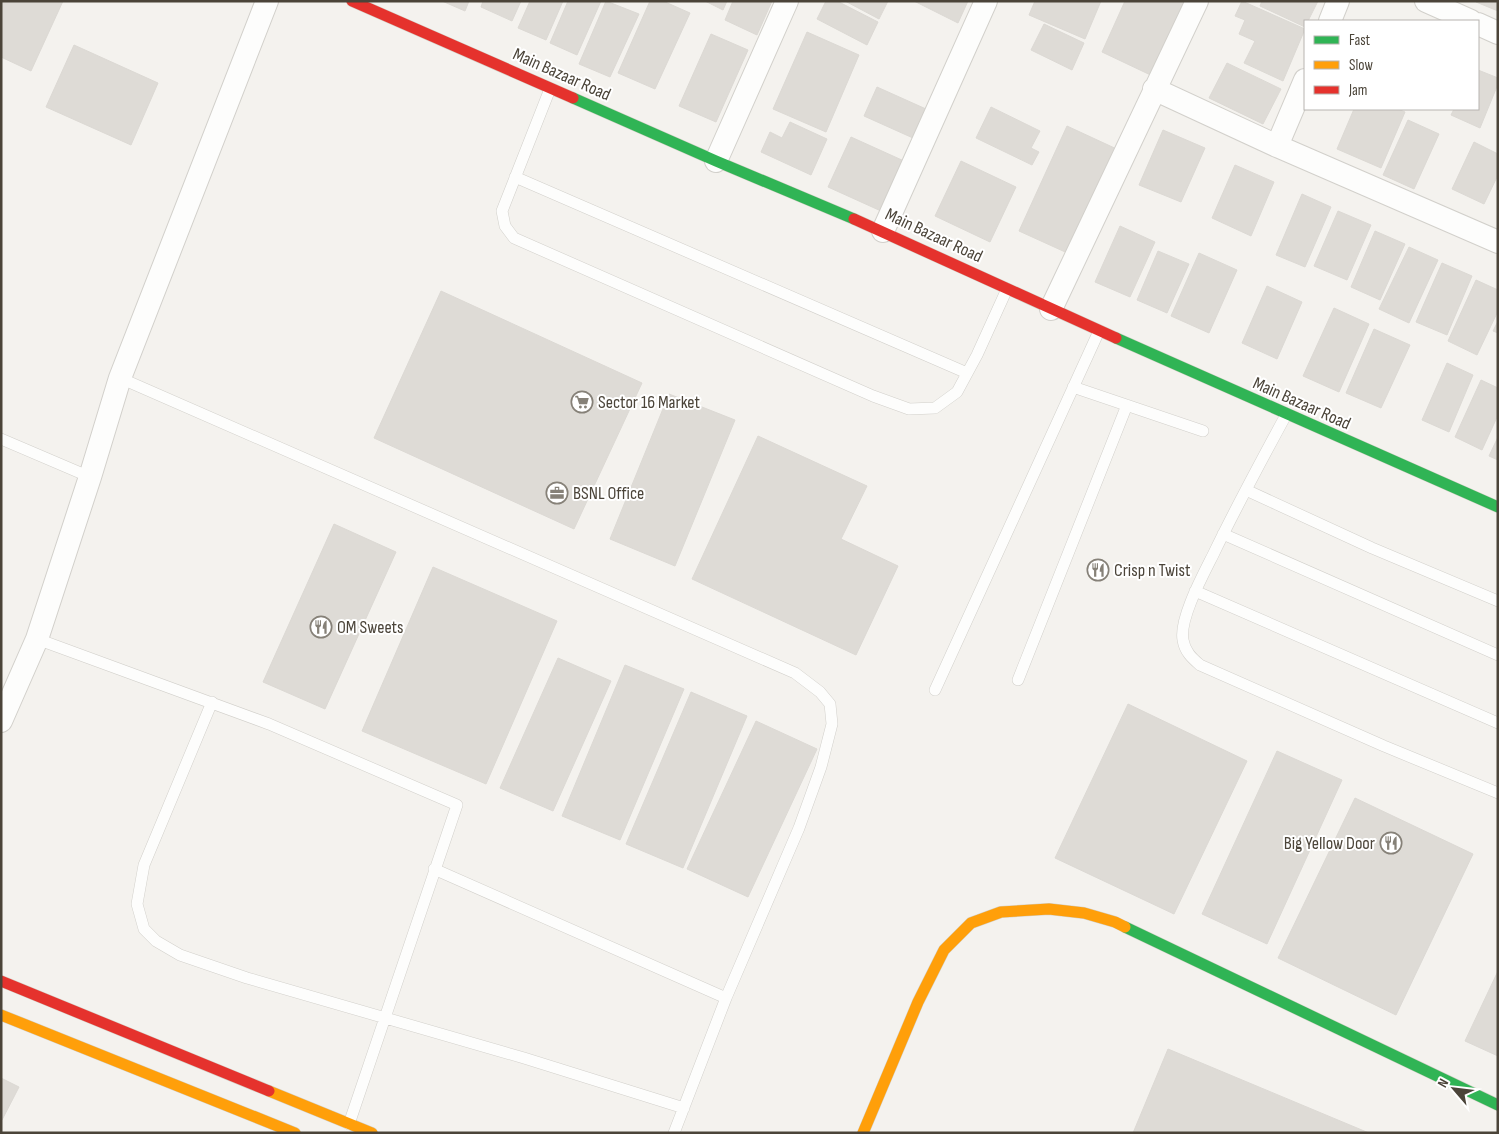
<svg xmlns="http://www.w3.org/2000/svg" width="1499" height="1134" font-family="'Sofia Sans Condensed',sans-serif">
	<rect width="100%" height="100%" fill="#f4f2ee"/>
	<path fill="#dedbd6" stroke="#dcd9d4" d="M1 1H63L31 71 1 57Z
		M442 1H469L465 11Z
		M483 1H521L512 21 481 7Z
		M530 1H563L546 40 518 28Z
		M568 1H601L577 55 550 43Z
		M606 1 639 14 610 77 579 64Z
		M650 1H663L690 13 655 89 618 73Z
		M705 1H727L723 10Z
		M733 1H772L757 35 725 20Z
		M826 1H837L878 22 867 45 817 19Z
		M845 1H888L879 19Z
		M914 1H968L958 23Z
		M1035 1H1101L1085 39 1029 15Z
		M1125 1H1195L1159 79 1102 52Z
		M1242 1 1305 29 1283 81 1244 63 1255 41 1239 34 1245 20 1235 16Z
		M1262 1H1318L1308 21H1305V27L1260 6Z
		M1498 1V11L1476 2V1Z
		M1044 24 1084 43 1072 70 1031 50Z
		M807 32 859 55 826 132 773 109Z
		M711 34 748 50 716 122 679 106Z
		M74 45 158 83 131 145 46 107Z
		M1227 63 1281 89 1263 124 1209 98Z
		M1478 70 1498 78V84L1480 128 1451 115 1454 109H1478Z
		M877 87 926 109 913 138 864 116Z
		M991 107 1040 131 1031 148 1039 152 1032 165 976 138Z
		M1354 109H1398L1405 112 1381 168 1337 149Z
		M1408 120 1439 134 1414 189 1383 175Z
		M790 122 827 139 811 175 761 152 770 132 782 138Z
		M1067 126 1121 151 1074 256 1019 231Z
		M1163 130 1205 148 1181 202 1139 185Z
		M851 137 904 161 881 211 828 187Z
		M1474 142 1498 154V175L1484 204 1452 189Z
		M961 161 1016 187 990 242 935 216Z
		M1235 165 1274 182 1251 236 1212 218Z
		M1302 194 1331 207 1305 267 1276 255Z
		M1338 211 1371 225 1347 280 1314 266Z
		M1120 226 1155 242 1130 297 1095 282Z
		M1375 231 1405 244 1380 300 1351 287Z
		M1409 247 1438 260 1409 323 1379 309Z
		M1158 251 1189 264 1167 313 1137 300Z
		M1199 253 1237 270 1209 333 1171 316Z
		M1442 263 1472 276 1447 335 1416 322Z
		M1476 280 1498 290V311L1477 355 1448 341Z
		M1267 286 1302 302 1277 359 1242 343Z
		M441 291 642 383 574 529 374 438Z
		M1334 308 1369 324 1339 392 1303 376Z
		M1498 321V333L1493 331Z
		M1374 329 1410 345 1381 408 1346 393Z
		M1447 363 1473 375 1449 432 1422 420Z
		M1481 380 1498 388V415L1482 450 1455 437Z
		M669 394 735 420 675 566 610 539Z
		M758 436 867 486 841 539 898 566 856 655 692 579Z
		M1498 437V460L1489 456Z
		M334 524 396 552 325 709 263 682Z
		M433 567 557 621 486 784 362 731Z
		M558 658 611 681 553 811 500 788Z
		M625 665 684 689 620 840 562 816Z
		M691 692 747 716 683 868 626 844Z
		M1128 704 1247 761 1174 914 1055 858Z
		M756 721 817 749 748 897 687 869Z
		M1277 751 1342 780 1267 944 1202 914Z
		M1355 798 1473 854 1396 1015 1278 958Z
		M1498 971V1056L1465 1041Z
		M1168 1049 1369 1133H1133Z
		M1 1078 19 1087 2 1120H1Z"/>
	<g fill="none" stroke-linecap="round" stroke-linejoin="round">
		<g stroke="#d2d0cb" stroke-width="12">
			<path id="lane" d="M550 89 502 211 505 226 514 238 873 396 909 409 935 408 957 392 977 355 1007 289
				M515 177 967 373
				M120 378 795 673 820 692 830 704 832 724 821 767 799 828 726 998 674 1133
				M1073 387 1203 431
				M1286 415C1261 461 1236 507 1213 555 1203 575 1179 619 1183 640 1185 652 1192 658 1200 665L1384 746 1498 793
				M1 439 90 477
				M1246 490 1372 548 1498 601
				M1223 534 1498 655
				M1195 591 1498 723
				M37 639 269 724 457 805 349 1124
				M1018 680 1127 405
				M935 690 1099 331
				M212 702 144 865 137 904 144 929 156 941 180 955 247 978 524 1058 684 1108
				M434 869 726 998"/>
		</g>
		<g stroke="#d2d0cb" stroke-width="24">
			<path id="street" d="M1426 1 1471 21
				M1330 21 1338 1
				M1478 24 1498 33
				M1154 89 1277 146 1498 242
				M1277 146 1305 80
				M716 161 787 1
				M883 231 986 1
				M1051 309 1197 1
				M1 721 37 639 90 477 120 378 267 1"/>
		</g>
		<g stroke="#d3cfc5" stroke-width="12">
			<path id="fast" d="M573 98 716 161 854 219
				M1116 338 1498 507
				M1125 927 1498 1105"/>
		</g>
		<g stroke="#d3cfc5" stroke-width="12">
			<path id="slow" d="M1 1015 295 1133
				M269 1091 372 1133
				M863 1133 918 1002 944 950 971 923 1001 912 1049 909 1084 913 1115 922 1125 927"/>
		</g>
		<g stroke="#d3cfc5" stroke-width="12">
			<path id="jam" d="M352 1 573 98
				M854 219 1116 338
				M1 981 269 1091"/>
		</g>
		<use href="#lane" stroke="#fdfdfc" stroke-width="11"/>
		<use href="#street" stroke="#fdfdfc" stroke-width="22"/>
		<use href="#fast" stroke="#30b455" stroke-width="11"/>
		<use href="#slow" stroke="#ff9f0a" stroke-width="11"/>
		<use href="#jam" stroke="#e5322d" stroke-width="11"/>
	</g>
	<defs>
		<g id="supermarket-ring" transform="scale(1.125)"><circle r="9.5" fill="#fff" stroke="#868178" stroke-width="1.5"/><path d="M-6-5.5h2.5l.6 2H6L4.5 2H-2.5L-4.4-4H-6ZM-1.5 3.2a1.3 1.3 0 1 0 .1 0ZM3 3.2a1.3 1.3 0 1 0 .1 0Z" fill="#868178"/></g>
		<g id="office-ring" transform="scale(1.125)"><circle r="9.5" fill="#fff" stroke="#868178" stroke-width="1.5"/><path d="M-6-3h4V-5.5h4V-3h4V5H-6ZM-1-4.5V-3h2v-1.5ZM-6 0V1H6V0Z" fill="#868178"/></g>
		<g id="restaurant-ring" transform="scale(1.125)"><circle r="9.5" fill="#fff" stroke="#868178" stroke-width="1.5"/><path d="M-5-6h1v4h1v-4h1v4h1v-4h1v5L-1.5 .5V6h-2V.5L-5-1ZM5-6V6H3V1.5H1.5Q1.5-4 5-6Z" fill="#868178"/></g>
	</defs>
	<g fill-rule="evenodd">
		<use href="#supermarket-ring" x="582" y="402"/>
		<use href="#office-ring" x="557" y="493"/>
		<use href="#restaurant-ring" x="1098" y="570"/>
		<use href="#restaurant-ring" x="321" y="627"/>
		<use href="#restaurant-ring" x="1391" y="843"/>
	</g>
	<g text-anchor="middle" stroke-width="4" stroke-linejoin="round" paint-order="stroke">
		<g font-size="18" fill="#4b4439" stroke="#fff">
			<text transform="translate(562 74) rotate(24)" y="6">Main Bazaar Road</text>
			<text transform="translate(934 235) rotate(25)" y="6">Main Bazaar Road</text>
			<text transform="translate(1302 403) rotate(24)" y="6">Main Bazaar Road</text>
		</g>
		<g font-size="18" fill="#4b4439" stroke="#fff" text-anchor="start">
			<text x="598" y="408">Sector 16 Market</text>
			<text x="573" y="499">BSNL Office</text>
			<text x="1114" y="576">Crisp n Twist</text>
			<text x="337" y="633">OM Sweets</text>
			<text x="1375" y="849" text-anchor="end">Big Yellow Door</text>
		</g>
	</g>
	<rect width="1499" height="1134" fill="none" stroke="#4b4439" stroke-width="5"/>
	<rect x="1304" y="20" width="175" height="90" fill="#ffffff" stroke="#b7b4b0"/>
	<rect x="1314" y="36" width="25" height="8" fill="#30b455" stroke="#b7b4b0"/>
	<text x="1349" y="45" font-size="15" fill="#4b4439">Fast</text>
	<rect x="1314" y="61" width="25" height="8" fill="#ff9f0a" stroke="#b7b4b0"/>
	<text x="1349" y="70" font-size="15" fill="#4b4439">Slow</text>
	<rect x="1314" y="86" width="25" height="8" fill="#e5322d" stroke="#b7b4b0"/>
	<text x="1349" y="95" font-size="15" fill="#4b4439">Jam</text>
	<g transform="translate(1454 1089) rotate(298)" stroke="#ffffff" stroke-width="4" paint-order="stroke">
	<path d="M0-4L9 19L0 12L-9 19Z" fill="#4b4439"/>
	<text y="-8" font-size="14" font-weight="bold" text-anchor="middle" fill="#4b4439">N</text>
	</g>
</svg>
